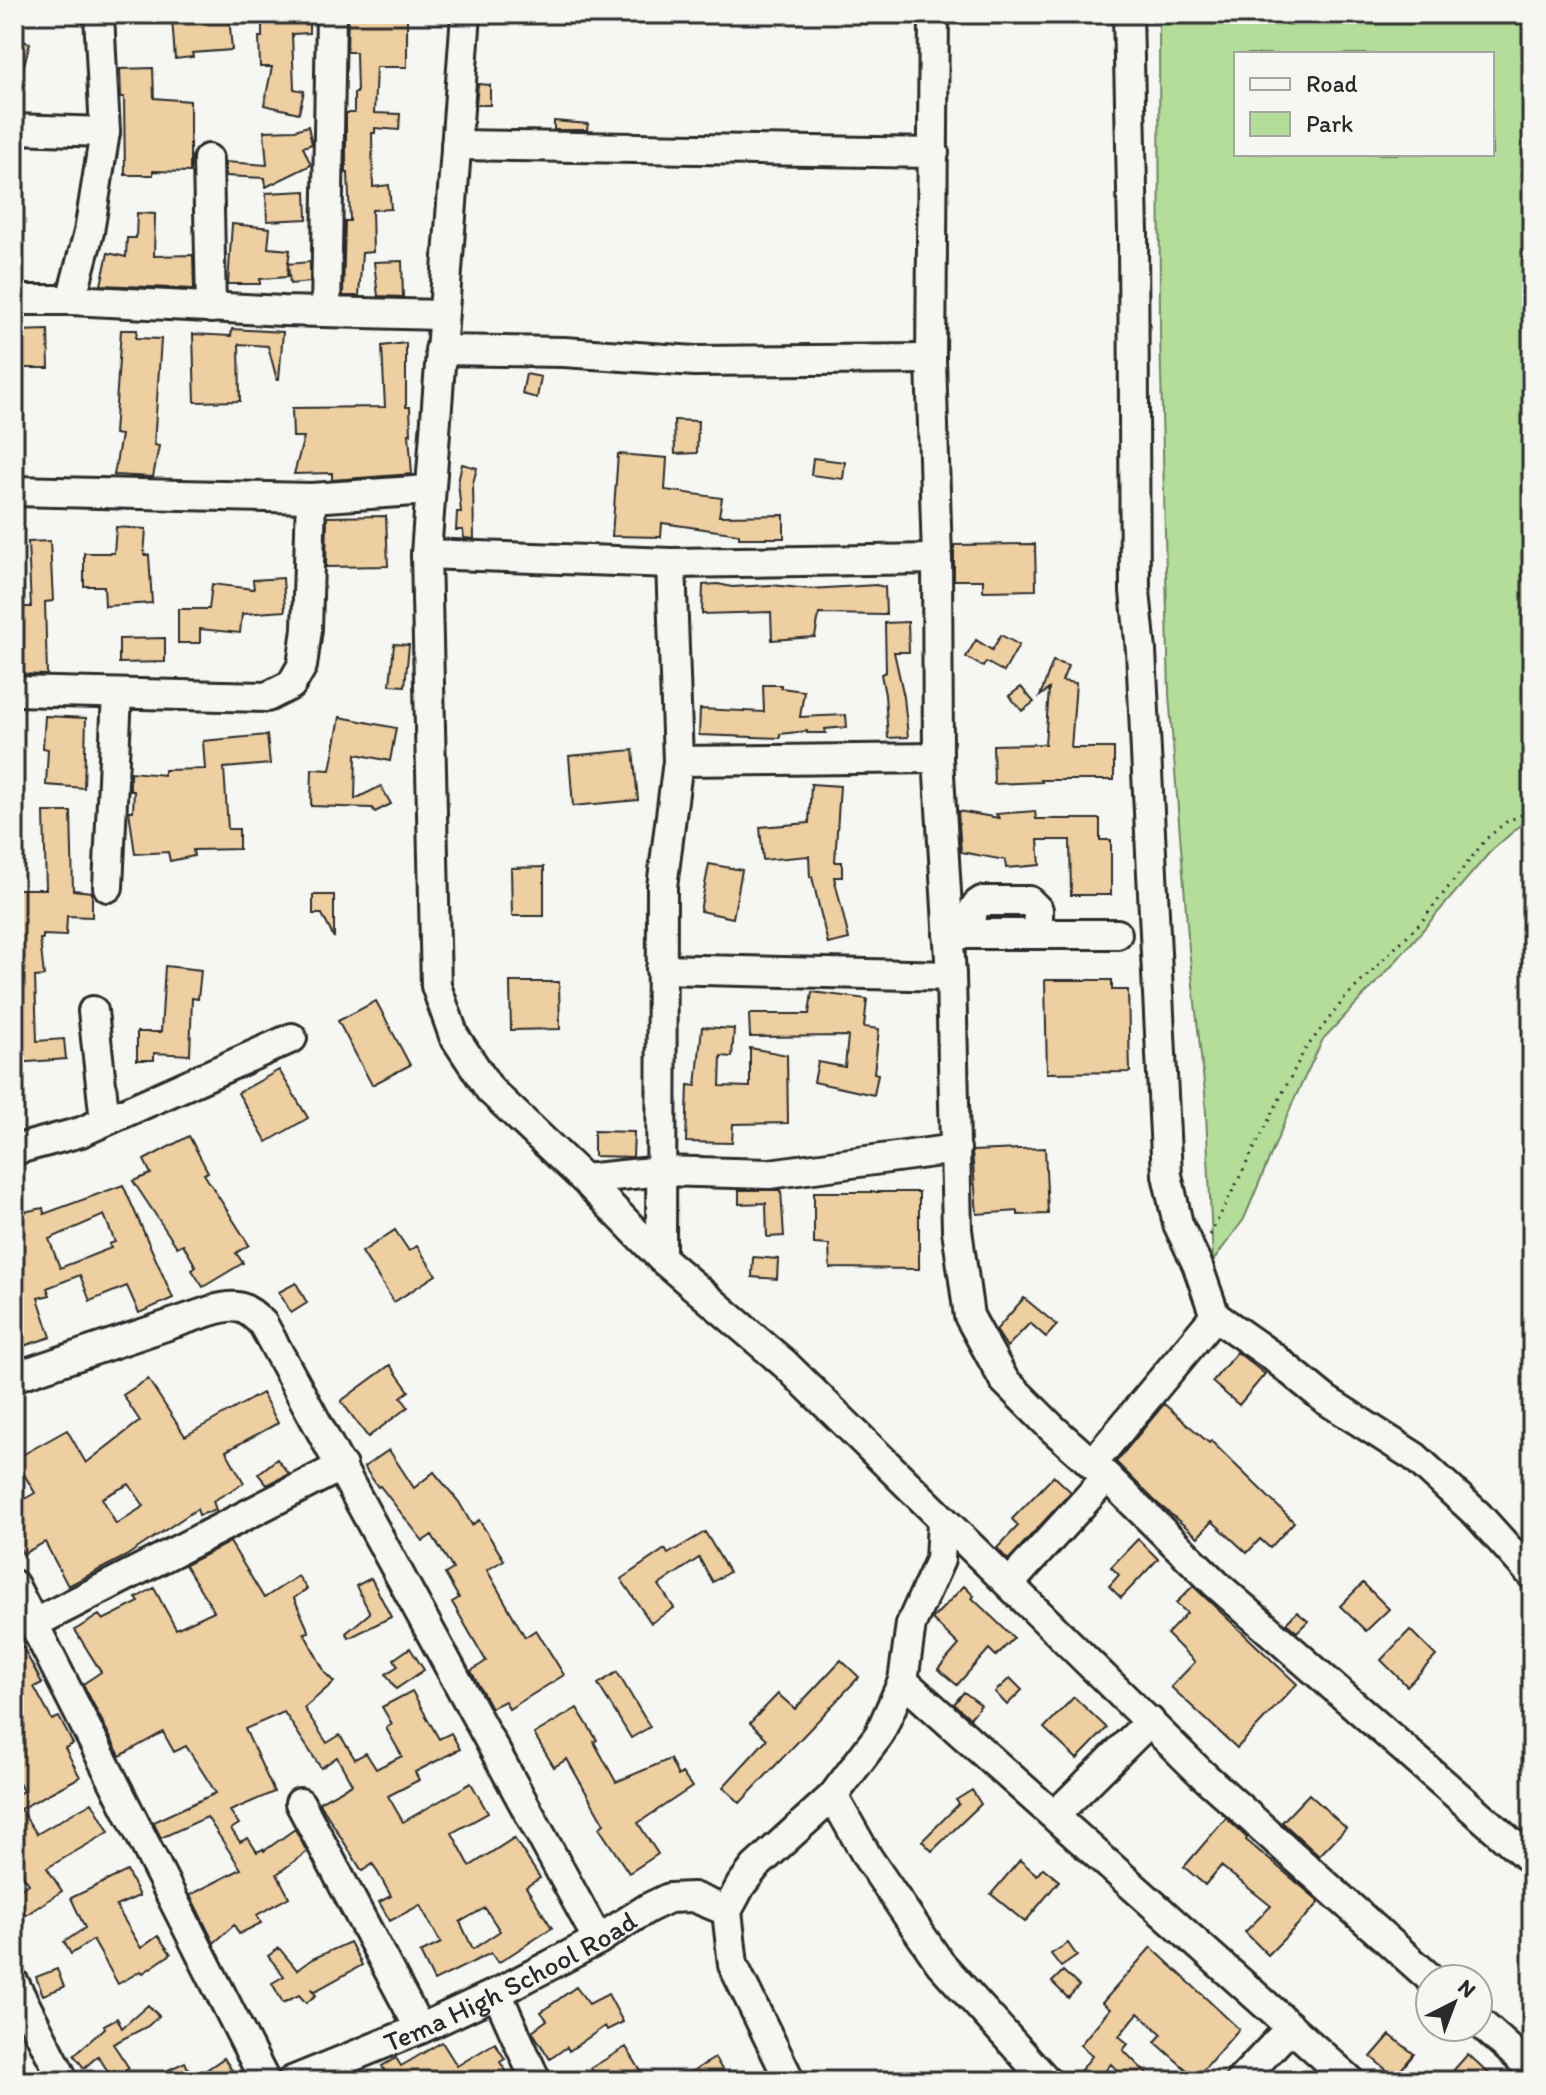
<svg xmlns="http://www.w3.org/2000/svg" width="1546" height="2095" font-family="Itim,sans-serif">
	<rect width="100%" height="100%" fill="#f6f6f2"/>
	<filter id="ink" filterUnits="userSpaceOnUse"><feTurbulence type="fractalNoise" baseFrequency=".0125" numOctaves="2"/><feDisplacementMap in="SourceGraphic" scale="16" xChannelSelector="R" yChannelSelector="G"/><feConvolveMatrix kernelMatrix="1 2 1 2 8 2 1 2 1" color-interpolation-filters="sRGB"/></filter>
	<g filter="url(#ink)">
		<path fill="#b4dd9a" stroke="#708462" stroke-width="2" fill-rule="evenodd" d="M1159 14H1532V821L1523 823 1490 852 1390 968 1323 1039 1293 1102 1244 1219 1213 1261 1205 1092 1189 949 1169 694 1160 332ZM1236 54H1492V154H1236Z"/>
		<path fill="#eecfa1" stroke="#2b2b2b" stroke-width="2" fill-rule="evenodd" d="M229 14 232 50 192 53 193 57 175 59 172 18Z
			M268 14H309V33L292 34 294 89 304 91 299 113 264 105 272 67H260L259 37H262V16Z
			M348 14H407V67H376L374 113 400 114 399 130 375 128V133H372L373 187 389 185 391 209 372 210 373 252 362 253 359 296H343L345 221H350L348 173H346V113H354V93H357L356 52H347Z
			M14 39 30 43 19 83H14Z
			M153 68 154 98 190 101V172L153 171V175H125L124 97H121L120 69Z
			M478 84 490 85V105H476Z
			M554 121 588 124 587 130H554Z
			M308 126 312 144 303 147 311 165 266 187 265 178 225 176V162L267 165 264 131 295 130Z
			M306 191 307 219 267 221 266 193Z
			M137 213 155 214 154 256 193 255 194 289 101 285 108 253 126 257 127 238H136Z
			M232 224 270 228 268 248 290 250 288 264 310 262V282L290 284 288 265 287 277 260 279V284H228Z
			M402 261 403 297 378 296 374 262Z
			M232 329 283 332 279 379 277 380 268 346 239 344 240 401 195 402 193 334 231 336Z
			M48 330 49 368H18L17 331Z
			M121 330H137L136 338 161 339 154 445 159 446 153 477 114 475 121 435 114 434Z
			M406 343V407H410L411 434H409L412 474 332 480V473L294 474 304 437H293L292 408 385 407 382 346Z
			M526 374 541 377 537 398 522 394Z
			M674 420 698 421 697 453 675 454Z
			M618 454 667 458 665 490 722 498 719 516 784 515V538H739V534L662 523 661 537 612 536Z
			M813 458 845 462 843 479 811 475Z
			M462 464 477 468 473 483 474 539 464 538 463 530H456L457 512H461L458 481Z
			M386 516 388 566 326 567 327 517Z
			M116 527 146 529 144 555H149L152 603 105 606 104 586H84V553H114Z
			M50 541 53 601 45 602 47 675 17 674 14 607H31L28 542Z
			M1035 544 1036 590 983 591V580H954V545Z
			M283 578 285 611 242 614 240 633 200 629V643H178V609H209L212 584 254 589 253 580Z
			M718 584 732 587 771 585 810 589 876 585 885 587 886 615 819 614 815 637 772 640 771 612 702 614 703 585Z
			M908 622 909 652H894L904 697 908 737 888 738 885 695 881 674 886 672 885 623Z
			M1001 635 1019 645 1004 672 986 662 983 667 966 657 976 640 992 650Z
			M165 638V662L119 663V639Z
			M394 644 409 645 405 686 390 685Z
			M1053 661 1068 666 1062 681 1076 683 1071 748H1114V780H1041L1042 782 994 784 993 745 1045 744 1049 689 1040 696Z
			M763 685H781V688L804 691 800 717 846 715 847 727 825 729 826 733H807V731L780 734V738L699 735 700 709 764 712Z
			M1021 687 1034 702 1022 711 1009 696Z
			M45 716 86 718 84 788 46 785 48 749 43 748Z
			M340 717 396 728 390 761 356 754 355 799 381 786 391 804 375 812 372 808 311 806 312 769 330 770Z
			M267 735 270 764 224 768 228 829H239V849L193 850 194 856 170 861 168 852 135 854 129 811H133L134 791H130V772L164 775V770L205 769 203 741Z
			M633 750 638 800 573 806 569 756Z
			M811 784 840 786 835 862H842V877H834L849 939 828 944 812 877H810L809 856 763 860 760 827 809 823Z
			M958 811 999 818 996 814 1035 811 1036 819H1100V840H1111V895H1071L1070 840H1038L1040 865 1006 868 1005 860 961 852Z
			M44 812H71L73 890 92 892V917L67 916 66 936 43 935V939H40L44 976 35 977 37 1041 64 1039 66 1059 16 1063 14 1043H18L17 1013H14V889H46Z
			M709 864 742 870 733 918 700 911Z
			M544 867V916H512L511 868Z
			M313 895H334V938L322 914H313Z
			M165 966 201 970 198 999 192 998 190 1055 154 1053V1060H137V1032H161Z
			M1045 980H1112V990H1128L1130 1072 1047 1073Z
			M510 982H559L560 1029 511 1030Z
			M812 992 867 999 864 1027 879 1029 874 1073 878 1074 874 1095 814 1082 818 1062 845 1067 848 1036 750 1037 749 1014H809Z
			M376 1001 410 1065 372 1085 338 1021Z
			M702 1027 734 1029 732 1057 721 1056 720 1086 750 1087V1048L787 1055 788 1123 733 1124 732 1143 686 1142 688 1085 696 1086Z
			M279 1070 308 1118 267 1142 238 1093Z
			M594 1131 634 1132 633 1157 594 1156Z
			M189 1136 208 1172 204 1174 249 1245 236 1253 243 1263 203 1287 192 1270 196 1267 183 1244 177 1247 133 1181 151 1174 144 1160Z
			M1045 1148 1048 1214 1018 1215V1211L977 1214 972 1151Z
			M123 1185 173 1298 139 1313 127 1286 90 1301 80 1275 47 1288 50 1295 38 1298 51 1337 14 1349V1214L43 1208 44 1214ZM104 1215 115 1242 109 1244 111 1248 60 1268 49 1239Z
			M739 1190H781L784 1236 767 1237 766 1203 739 1204Z
			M814 1192H919V1269L830 1268 829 1245 814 1244Z
			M395 1230 409 1251 417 1246 436 1275 394 1302 362 1252Z
			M753 1257 778 1259 777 1279 752 1277Z
			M296 1283 307 1303 291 1313 279 1292Z
			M1024 1298 1057 1325 1046 1337 1030 1323 1007 1347 996 1330Z
			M1237 1352 1265 1374 1239 1405 1212 1382Z
			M390 1365 409 1391 401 1397 408 1407 368 1437 341 1401Z
			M148 1379 185 1436 262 1393 278 1423 226 1451 244 1483 213 1501 216 1510 199 1515 197 1509 126 1556 68 1586 45 1542 23 1554 14 1539V1505L35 1493 15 1459 67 1430 86 1463 140 1421 123 1395ZM129 1484 144 1506 116 1524 102 1498Z
			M1164 1404 1209 1443 1211 1441 1294 1522 1270 1548 1260 1539 1247 1553 1212 1521 1198 1537 1156 1502 1116 1462Z
			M389 1450 414 1488 434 1472 459 1502 472 1525 479 1520 504 1560 487 1570 525 1637 536 1630 564 1675 509 1709 505 1701 491 1708 471 1671 486 1661 452 1602 459 1598 445 1574 453 1569 432 1535 423 1541 380 1486 378 1487 364 1467Z
			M277 1459 289 1474 267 1485 258 1474Z
			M1054 1476 1071 1492 1008 1560 997 1548 1018 1526 1012 1519Z
			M705 1532 729 1572 713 1582 699 1558 659 1585 674 1608 651 1623 621 1579 665 1549 668 1554Z
			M1138 1539 1158 1559 1121 1598 1109 1586 1119 1575 1111 1567Z
			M230 1542 264 1598 298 1576 307 1589 294 1598 309 1632 304 1633 326 1674 334 1682 304 1708 327 1743 340 1735 355 1759 366 1753 376 1769 402 1756 386 1728 392 1724 382 1707 412 1691 439 1739 451 1733 460 1749 415 1772 419 1780 388 1796 403 1822 471 1783 488 1813 452 1833 470 1866 514 1838 540 1878 526 1887 552 1928 498 1963 491 1953 434 1981 420 1953 441 1943 420 1905 390 1921 379 1902 391 1896 373 1864 362 1871 319 1802 352 1784 337 1757 321 1768 284 1712 245 1729 274 1792 230 1811 239 1824 231 1829 240 1842 248 1838 257 1852 263 1849 264 1851 295 1829 307 1852 277 1874 289 1897 257 1915 261 1923 239 1934 234 1925 214 1943 190 1895 241 1869 207 1817 161 1838 153 1822 216 1793 186 1746 174 1752 163 1732 120 1756 83 1684 101 1672 75 1630 99 1615 103 1620 139 1602 136 1598 154 1588 176 1629 214 1611 185 1565ZM485 1908 500 1931 473 1949 460 1922Z
			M371 1578 391 1617 349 1638 346 1633 370 1613 356 1586Z
			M1363 1583 1389 1609 1366 1631 1340 1606Z
			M964 1586 974 1596 972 1598 1014 1638 996 1656 989 1649 957 1685 938 1669 959 1645 932 1619Z
			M1193 1586 1297 1684 1237 1748 1171 1687 1195 1662 1167 1634 1187 1613 1176 1603Z
			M1297 1612 1308 1621 1297 1632 1286 1623Z
			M1410 1630 1436 1656 1407 1686 1381 1660Z
			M14 1631 42 1683 34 1687 52 1720 59 1717 73 1744 65 1748 80 1777 20 1809 37 1834 92 1802 109 1832 47 1868 62 1891 26 1915 14 1896V1893L29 1884 14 1862V1796L23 1791 14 1774Z
			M410 1648 424 1670 396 1689 386 1674 398 1666 394 1659Z
			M841 1660 859 1677 740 1803 723 1787 767 1739 750 1723 778 1694 795 1709Z
			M617 1672 650 1727 631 1738 598 1684Z
			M1010 1678 1022 1690 1007 1705 995 1692Z
			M964 1692 981 1705 970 1718 954 1704Z
			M1074 1697 1107 1728 1077 1759 1044 1728Z
			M577 1708 597 1740 594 1742 616 1782 670 1759 678 1776 682 1773 692 1787 638 1823 658 1854 629 1873 599 1828 604 1824 567 1759 554 1767 534 1734Z
			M972 1790 981 1804 932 1851 922 1841 959 1804 956 1800Z
			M1309 1794 1346 1828 1319 1856 1282 1822Z
			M1226 1818 1247 1838 1246 1840 1320 1902 1268 1955 1245 1932 1271 1906 1221 1866 1205 1885 1184 1867Z
			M1020 1860 1037 1875 1043 1868 1059 1881 1025 1922 991 1894Z
			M127 1871 139 1896 116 1906 141 1948 158 1936 171 1954 143 1973 141 1971 118 1984 93 1940 71 1954 64 1942 85 1928 71 1898Z
			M350 1942 362 1965 315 1991 311 1989 316 1995 306 2003 299 1995 283 2003 272 1983 284 1976 268 1956 279 1948 297 1970 312 1959Z
			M1068 1943 1077 1956 1061 1967 1051 1954Z
			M1151 1947 1239 2029 1196 2078 1155 2042 1162 2034 1138 2013 1119 2036 1128 2044 1123 2050 1154 2081H1127L1111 2064 1097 2081H1072L1092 2056 1080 2045 1110 2009 1102 2003Z
			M57 1969 64 1987 43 1995 36 1977Z
			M1063 1971 1079 1986 1068 1998 1052 1982Z
			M576 1987 589 2004 608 1994 623 2022 607 2030 605 2026 569 2051 567 2047 550 2059 532 2031 547 2020 541 2012Z
			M148 2005 159 2016 148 2026 113 2044 129 2068 113 2079 98 2056 84 2068 74 2055 105 2028 104 2025 117 2018 122 2028Z
			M1390 2035 1414 2054 1395 2077 1371 2057Z
			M442 2042 457 2066 495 2043 505 2059 500 2062 513 2081H377L387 2075 382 2066 396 2058 401 2066Z
			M626 2047 647 2081H598L591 2068Z
			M1468 2054 1497 2081H1444Z
			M224 2058 239 2081H173L168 2070 185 2062 193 2079Z
			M715 2058 729 2081H676Z"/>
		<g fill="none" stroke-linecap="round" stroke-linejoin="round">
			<g stroke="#2b2b2b" stroke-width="34">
				<g id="minor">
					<path d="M466 14 426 554 436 986 454 1036 490 1090 584 1179 661 1258 785 1364 1203 1775 1431 1979"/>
					<path d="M934 14 931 359 937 559 938 758 951 976 957 1230 969 1316 1004 1380 1052 1428 1107 1477 1216 1584 1532 1861"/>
					<path d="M1128 14 1133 234 1135 591 1141 651 1167 1175 1178 1224 1197 1264 1215 1316 1272 1356 1326 1400 1415 1457 1478 1515 1532 1575"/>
					<path d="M14 129 105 132"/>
					<path d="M456 145 934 153"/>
					<path d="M208 159 211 308"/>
					<path d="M14 300H71L283 311 442 315"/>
					<path d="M71 300 89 232 105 132 99 14"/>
					<path d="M326 312 331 14"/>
					<path d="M440 350 564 352 695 361 931 359"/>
					<path d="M14 491 311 498 429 490"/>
					<path d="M426 554 671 563 937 559"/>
					<path d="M14 691 267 697 291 685 302 666 307 629 311 498"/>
					<path d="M678 761 938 758"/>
					<path d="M108 887 117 694"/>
					<path d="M972 933C972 920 969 908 982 901H1029L1038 910V933"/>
					<path d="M948 934H1117"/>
					<path d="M661 969 951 976"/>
					<path d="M93 1011 105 1121"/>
					<path d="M14 1150 81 1132 292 1038"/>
					<path d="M584 1179 661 1171 769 1174 956 1149"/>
					<path d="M661 1258 662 887 678 761 671 563"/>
					<path d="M14 1377 210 1311C236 1303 245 1305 263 1324L598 1940"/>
					<path d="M1092 1464 1215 1316"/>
					<path d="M1009 1584 1107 1477"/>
					<path d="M14 1585 265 2081"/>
					<path d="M33 1624 342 1466"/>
					<path d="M903 1681 1351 2081"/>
					<path d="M833 1796 868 1858 940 1963 1047 2081"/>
					<path d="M300 1803 420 2029"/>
					<path d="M1055 1815 1150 1721"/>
					<path d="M14 1983 64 2081"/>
					<path d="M497 1993 536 2081"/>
					<path d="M1478 2021 1532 2069"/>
					<path id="s1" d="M292 2081 420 2029 497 1993 598 1940 648 1908 669 1898 693 1897 727 1911"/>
					<path d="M790 2081 733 1965 727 1911 741 1885 755 1867 833 1796 879 1735 903 1681 911 1624 940 1560 942 1521"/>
					<path d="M1240 2081 1291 2027"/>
				</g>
			</g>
			<path stroke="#2b2b2b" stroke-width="3" stroke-dasharray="2 6" stroke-linecap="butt" d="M1210 1235 1304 1051 1345 998 1422 921 1486 839 1506 822 1532 810"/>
			<use href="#minor" stroke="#f6f6f2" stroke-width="28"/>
		</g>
	</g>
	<g text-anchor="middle" stroke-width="7" stroke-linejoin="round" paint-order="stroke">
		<g font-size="28" fill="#2b2b2b" stroke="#f6f6f2">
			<text dy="10" stroke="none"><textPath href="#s1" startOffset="240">Tema High School Road</textPath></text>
		</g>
	</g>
	<rect width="1546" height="2095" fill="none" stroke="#f6f6f2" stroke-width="48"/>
	<rect x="24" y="24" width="1498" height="2047" fill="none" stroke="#2b2b2b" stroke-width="3" filter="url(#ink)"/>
	<rect x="1234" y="52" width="260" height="104" fill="#f6f6f2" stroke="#a5a5a2" stroke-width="2"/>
	<rect x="1250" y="78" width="40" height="12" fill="#f6f6f2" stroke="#a5a5a2" stroke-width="2"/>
	<text x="1306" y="92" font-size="24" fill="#2b2b2b">Road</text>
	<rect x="1250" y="112" width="40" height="24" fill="#b4dd9a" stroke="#a5a5a2" stroke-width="2"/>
	<text x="1306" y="132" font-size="24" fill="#2b2b2b">Park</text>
	<g transform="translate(1454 2003) rotate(42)"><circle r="38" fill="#f6f6f2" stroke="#a5a5a2" stroke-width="2"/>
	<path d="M0-6L14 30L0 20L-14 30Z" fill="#2b2b2b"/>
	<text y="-12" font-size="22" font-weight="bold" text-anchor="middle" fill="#2b2b2b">N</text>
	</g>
</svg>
